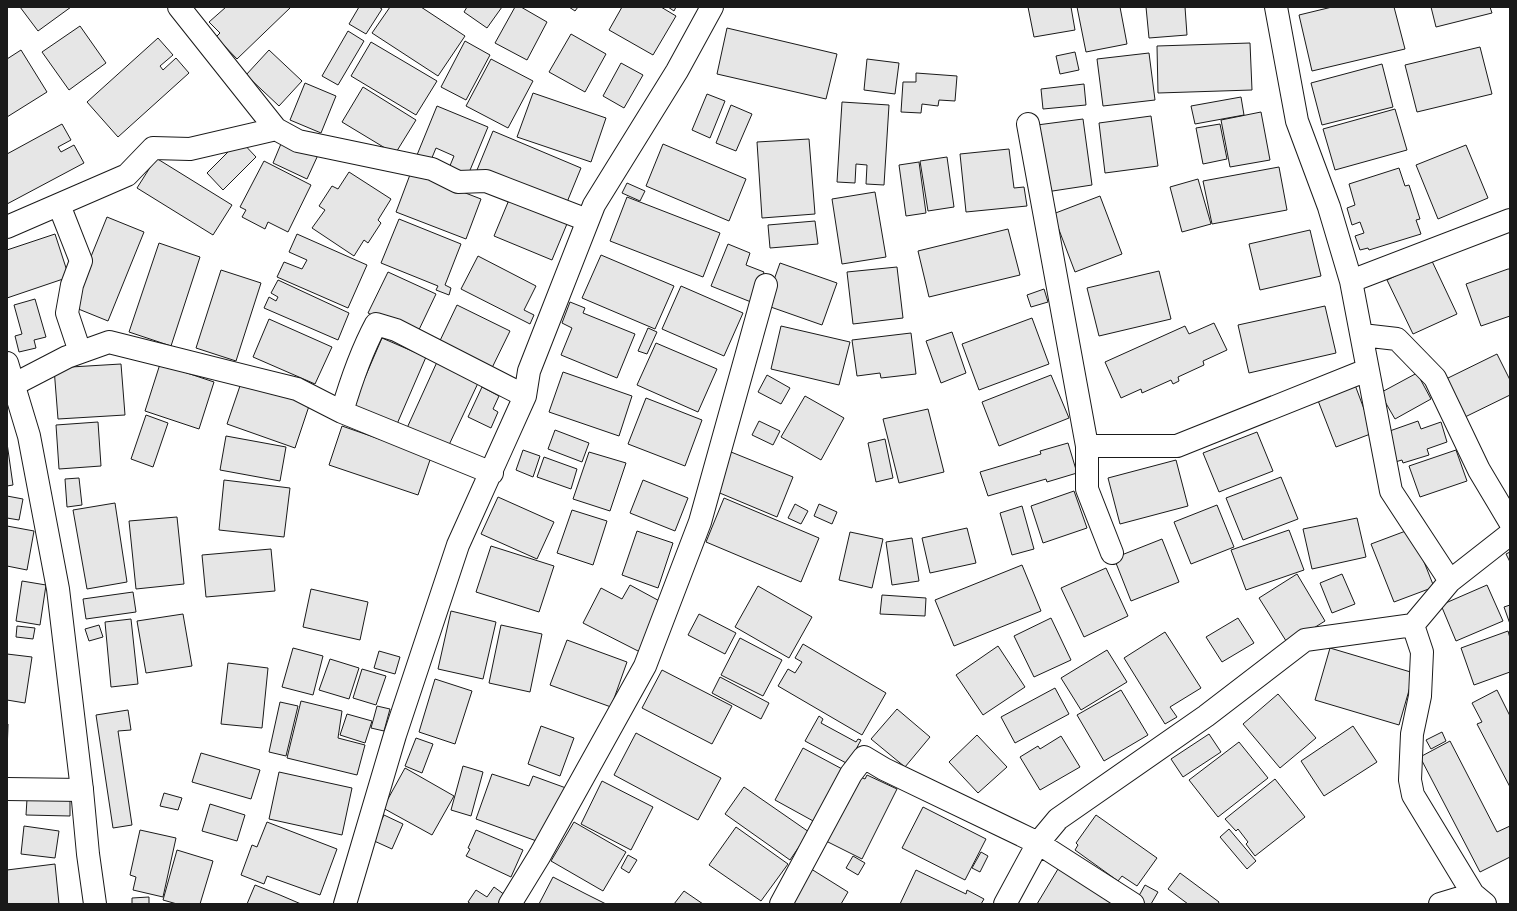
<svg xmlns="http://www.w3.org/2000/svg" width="1517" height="911" font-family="Roboto,sans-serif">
	<rect width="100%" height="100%" fill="#fff"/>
	<path fill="#e6e6e6" stroke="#1a1a1a" d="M20 7H71L38 31Z
		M226 7H291L237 59 216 37 220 33 209 22Z
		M359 7H379L382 9 366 34 349 24Z
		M390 7H421L465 36 438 76 372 33Z
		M467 7H502L487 28 464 12Z
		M515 7H521L547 22 527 60 495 43Z
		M569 7H578L575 11Z
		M622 7H661L676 16 653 55 609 30Z
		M668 7H676L674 11Z
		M1028 7H1071L1075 30 1034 37Z
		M1077 7H1120L1127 44 1086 52Z
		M1146 7H1185L1187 35 1149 38Z
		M1332 7H1394L1405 49 1312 71 1299 15Z
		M1431 7H1490L1492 13 1436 27Z
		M80 26 106 63 69 90 42 52Z
		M727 28 837 54 826 99 717 74Z
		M348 31 364 41 338 85 322 76Z
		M571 34 606 54 585 92 549 72Z
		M158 38 173 55 160 66 163 70 176 58 189 73 118 137 87 102Z
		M465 41 490 55 466 100 441 87Z
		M371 42 437 81 416 115 351 76Z
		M1250 43 1252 90 1158 93 1157 46Z
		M1480 47 1492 94 1417 112 1405 65Z
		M21 50 47 92 7 117V59Z
		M269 50 302 81 279 106 246 75Z
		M1075 52 1079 70 1060 74 1056 56Z
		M1149 53 1155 100 1103 106 1097 59Z
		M491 59 533 81 508 128 466 106Z
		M867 59 899 63 895 94 864 90Z
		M621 63 643 75 624 108 603 96Z
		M1382 64 1393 107 1322 125 1311 83Z
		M916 73 957 76 955 101 939 100 938 106 922 104 921 113 901 112 903 82H916Z
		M305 83 336 96 321 133 290 120Z
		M1084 84 1086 105 1043 109 1041 89Z
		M363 87 416 120 395 154 342 122Z
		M533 93 606 118 591 162 517 137Z
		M707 94 725 101 710 138 692 130Z
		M1241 97 1244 115 1195 124 1191 106Z
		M842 102 889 105 884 185 866 184 867 165 856 164 855 183 837 182Z
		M731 105 752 114 736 151 716 143Z
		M437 106 488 127 468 175 449 168 454 156 436 148 431 160 417 155Z
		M1395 109 1407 150 1335 170 1323 129Z
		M1261 112 1270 160 1230 167 1221 120Z
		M1151 116 1158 166 1105 173 1099 123Z
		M1083 119 1092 185 1046 192 1037 125Z
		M62 124 71 140 58 147 61 152 74 145 84 163 7 204V154Z
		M1220 124 1227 159 1203 164 1196 128Z
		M493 131 581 168 565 207 477 170Z
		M283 139 318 155 307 179 273 163Z
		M809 139 815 214 762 218 757 142Z
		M240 140 256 157 223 190 207 173Z
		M663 144 746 179 729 221 646 186Z
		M1466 145 1488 198 1438 219 1416 165Z
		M1009 149 1014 188 1024 187 1027 206 966 212 960 154Z
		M947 157 954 207 928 211 920 161Z
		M156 158 232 205 213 235 137 188Z
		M264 161 311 185 288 232 268 222 265 229 242 217 246 210 240 207Z
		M919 162 926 213 906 216 899 165Z
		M1279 167 1287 210 1212 224 1203 181Z
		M1399 168 1405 186 1409 185 1420 219 1416 220 1421 234 1369 250 1368 248 1360 250 1355 236 1364 233 1360 222 1352 225 1347 208 1355 205 1349 184Z
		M349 172 391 199 378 220 381 223 368 243 364 240 354 256 312 228 325 210 319 206 332 186 338 189Z
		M411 172 481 199 466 239 396 212Z
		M1198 179 1211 224 1182 232 1170 187Z
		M627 183 645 191 640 201 622 193Z
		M875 192 886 257 842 264 832 199Z
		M511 195 569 219 552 260 494 236Z
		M1100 196 1122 254 1075 272 1053 214Z
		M627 197 720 233 703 277 610 241Z
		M107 217 144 232 108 321 71 306Z
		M399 219 461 244 445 285 451 288 449 295 436 290 438 286 381 263Z
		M815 221 818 244 770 248 768 225Z
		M1008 229 1020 275 929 297 918 251Z
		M1310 230 1321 276 1260 290 1249 244Z
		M55 234 69 277 7 298V250Z
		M297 234 367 265 348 308 277 277 284 262 302 269 307 260 289 252Z
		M159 243 200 257 171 346 129 332Z
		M728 244 750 253 746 265 764 272 751 302 711 286Z
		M601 255 674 286 655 329 582 298Z
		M478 256 536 286 524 310 534 315 530 324 461 289Z
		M1431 259 1457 314 1413 334 1387 280Z
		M780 263 837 283 822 325 765 305Z
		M897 267 903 318 853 324 847 272Z
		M1508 269H1510V316L1481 326 1466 284Z
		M221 270 261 283 236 361 196 348Z
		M1159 271 1171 319 1099 336 1087 288Z
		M388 272 436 294 416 336 368 313Z
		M278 280 349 313 338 340 264 308 269 297 276 301 278 297 271 293Z
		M681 286 743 313 724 356 662 329Z
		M1044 289 1048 302 1031 307 1027 295Z
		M35 299 46 337 34 340 36 348 19 352 15 336 22 334 14 305Z
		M570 302 585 308 583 313 635 334 617 378 561 355 572 328 562 323Z
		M457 305 510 331 489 374 436 349Z
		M1325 306 1336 353 1249 373 1238 325Z
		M1032 318 1049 364 979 390 962 344Z
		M269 319 332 347 315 384 253 357Z
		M1214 323 1227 350 1203 361 1204 365 1178 377 1179 381 1173 384 1171 380 1142 393 1141 389 1121 398 1105 362 1185 326 1189 334Z
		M781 326 850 342 839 385 771 369Z
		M648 328 657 332 647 354 638 351Z
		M952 332 966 373 941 383 926 341Z
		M911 333 916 374 881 378 880 373 857 376 852 340Z
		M382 338 426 357 397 424 353 405Z
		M656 343 717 369 698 412 637 385Z
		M1497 354 1510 380V395L1465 417 1446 379Z
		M437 362 479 381 448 447 407 428Z
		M121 364 125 415 58 419 54 368Z
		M160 364 214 382 199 429 145 411Z
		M563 372 632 396 619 436 549 412Z
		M1417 373 1431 399 1395 419 1380 393Z
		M767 375 790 388 781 404 758 392Z
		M1051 375 1069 418 999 446 982 402Z
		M242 380 310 403 295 448 227 424Z
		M1355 385 1373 433 1336 447 1317 398Z
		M482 387 499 396 493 409 498 412 491 428 468 417Z
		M805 396 844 418 821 460 781 437Z
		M646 398 702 420 685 466 628 444Z
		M928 409 944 472 899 483 883 419Z
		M146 415 168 423 153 467 131 459Z
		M759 421 780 431 773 445 752 435Z
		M1418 421 1421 429 1441 422 1447 442 1427 449 1429 455 1403 463 1402 460 1395 462 1384 433Z
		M98 422 101 466 59 469 56 425Z
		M342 426 431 457 418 495 329 465Z
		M555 430 589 443 582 462 548 449Z
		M1257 432 1273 471 1219 492 1203 453Z
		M226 436 286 447 280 481 220 470Z
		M885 439 893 478 876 482 868 443Z
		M7 443 13 485 7 486Z
		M1068 443 1077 473 1047 482 1046 479 988 496 980 472 1041 454 1040 451Z
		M523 450 540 456 533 477 516 470Z
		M1456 450 1467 481 1420 497 1409 466Z
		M589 452 626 463 610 511 573 499Z
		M731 452 793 477 777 517 715 491Z
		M544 457 577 469 571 489 537 477Z
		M1176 460 1188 506 1120 524 1108 478Z
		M1281 477 1298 519 1243 540 1226 498Z
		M79 478 82 505 67 507 65 479Z
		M224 480 290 488 284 537 219 530Z
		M643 480 688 498 675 531 630 513Z
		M1074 491 1087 528 1043 543 1031 506Z
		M7 496 23 499 19 520 7 518Z
		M498 497 554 522 537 559 481 534Z
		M724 498 819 538 801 582 706 542Z
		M115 503 127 582 87 589 73 510Z
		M795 504 808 511 801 524 788 518Z
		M819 504 837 512 832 524 814 516Z
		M1217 505 1234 547 1191 564 1174 522Z
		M1022 506 1034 549 1012 555 1000 513Z
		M572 510 607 521 593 565 557 553Z
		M177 517 184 584 136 589 129 521Z
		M1357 518 1366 557 1312 569 1303 529Z
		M7 526 34 531 27 570 7 566Z
		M967 528 976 563 930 573 922 538Z
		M1411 529 1434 587 1394 602 1371 544Z
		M1289 530 1304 570 1246 590 1231 550Z
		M637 531 673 543 658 588 622 575Z
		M850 532 883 539 872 588 839 580Z
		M912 538 919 581 892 585 886 542Z
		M1162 539 1179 582 1131 601 1114 558Z
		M491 546 554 566 539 612 476 592Z
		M271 549 275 591 206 597 202 555Z
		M1510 552V562L1506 554Z
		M1022 565 1041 611 954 646 935 600Z
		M1106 568 1128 616 1084 637 1061 588Z
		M1297 574 1325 621 1288 644 1259 598Z
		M1342 574 1355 604 1332 613 1320 583Z
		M22 581 46 585 40 625 16 621Z
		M630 585 665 604 640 652 583 623 601 588 622 599Z
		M1487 585 1503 621 1456 641 1441 605Z
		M758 586 812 617 789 658 735 627Z
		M311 589 368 602 360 640 303 627Z
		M133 592 136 612 86 619 83 599Z
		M882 595 926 598 925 616 880 614Z
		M1510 605V624L1504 607Z
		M451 611 496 622 483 679 438 669Z
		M183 614 192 666 146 673 137 621Z
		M699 614 736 633 725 654 688 635Z
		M1051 618 1071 660 1034 677 1014 636Z
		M1238 618 1254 643 1222 662 1206 637Z
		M131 619 138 684 111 687 105 622Z
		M99 625 103 637 89 641 85 629Z
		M501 625 542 634 530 692 489 683Z
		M17 626 35 628 33 639 16 637Z
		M1508 631 1510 638V672L1474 685 1461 648Z
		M1165 632 1201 688 1170 707 1177 717 1165 724 1124 658Z
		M740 638 782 660 763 696 721 675Z
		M567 640 627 662 611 707 550 685Z
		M803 644 886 693 862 735 778 686 788 669 795 673 802 662 795 658Z
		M998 646 1025 687 983 715 956 675Z
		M293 648 323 656 313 695 282 687Z
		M1330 648 1414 673 1399 725 1315 700Z
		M1107 650 1127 682 1081 710 1061 678Z
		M379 651 400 657 395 674 374 668Z
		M7 654 32 657 25 703 7 700Z
		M330 659 359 668 349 699 319 690Z
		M228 663 268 668 262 728 221 724Z
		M362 669 386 676 376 705 353 698Z
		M662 670 732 706 712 744 642 708Z
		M720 677 769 703 761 719 712 693Z
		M435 679 472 691 455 744 419 732Z
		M1055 688 1069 714 1015 743 1001 717Z
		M1121 690 1148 735 1104 761 1077 715Z
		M1497 690 1510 716V787L1477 724 1482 722 1472 703Z
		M1278 694 1316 738 1280 768 1243 724Z
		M301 701 342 711 338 738 365 745 357 775 287 758Z
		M280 702 298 706 286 756 269 752Z
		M377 706 390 709 384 731 371 728Z
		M897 709 930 737 905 767 871 739Z
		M128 710 131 730 118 731 132 825 113 828 96 715Z
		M347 714 372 721 365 743 340 735Z
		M819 716 823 719 821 723 856 742 858 739 861 740 848 764 805 741Z
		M7 724H8L7 754Z
		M541 726 574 738 560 776 528 764Z
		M1353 726 1377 762 1324 796 1301 761Z
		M1442 732 1446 741 1431 749 1426 740Z
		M636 733 721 778 698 820 614 775Z
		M1209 734 1221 752 1183 777 1171 759Z
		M977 735 1007 767 978 793 949 762Z
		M1061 736 1080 767 1040 790 1020 757 1038 746 1040 749Z
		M416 738 433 744 422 773 405 766Z
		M1450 741 1497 832 1510 826V857L1480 872 1420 757Z
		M1239 742 1268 778 1218 817 1189 780Z
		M803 748 844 770 815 822 775 800Z
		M201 753 260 770 251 799 192 782Z
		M463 766 483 772 471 816 451 810Z
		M405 768 454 796 432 835 383 808Z
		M279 772 352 788 342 835 269 819Z
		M492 774 529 786 533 776 566 788 542 843 476 819Z
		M854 774 865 779 867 775 897 789 862 859 822 839Z
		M1275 779 1305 817 1255 856 1246 844 1248 842 1238 829 1236 831 1225 819Z
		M602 781 653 807 631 850 581 824Z
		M744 787 809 832 790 860 725 814Z
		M164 793 182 798 178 810 160 806Z
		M27 799 70 800V816L26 815Z
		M210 804 245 815 237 841 202 831Z
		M923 807 986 839 965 880 902 848Z
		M384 815 403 824 392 849 372 840Z
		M1096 815 1157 858 1137 886 1122 876 1118 881 1075 850 1078 845 1076 843Z
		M267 822 337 849 320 895 267 876 264 884 241 875 252 845 257 847Z
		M574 822 626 852 603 891 551 861Z
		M24 826 59 831 55 858 21 854Z
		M736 827 788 864 761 901 709 865Z
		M1229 829 1256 861 1247 869 1220 837Z
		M140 830 176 838 163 897 133 890 136 877 130 875Z
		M476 830 523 850 511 877 466 856 470 849 468 848Z
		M177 850 213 861 200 904H177L163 900Z
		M981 852 988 856 980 872 972 868Z
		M628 855 637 860 629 873 621 868Z
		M853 856 865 863 858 875 846 868Z
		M55 864 59 904H7V870Z
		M808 867 848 892 841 904H785Z
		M1058 869 1117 904H1037Z
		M916 870 966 894 967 890 984 899 981 904H900Z
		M1180 873 1219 902 1218 904H1188L1168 889Z
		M553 877 586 894 606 904H539Z
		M255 885 280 895 301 904H247Z
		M1145 885 1158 892 1151 904H1143L1136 901Z
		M494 887 505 895 499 904H471L468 902 476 890 487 897Z
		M684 891 703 904H674Z
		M149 897V904H132V898Z"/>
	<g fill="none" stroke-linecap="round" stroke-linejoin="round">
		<g stroke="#1a1a1a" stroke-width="24">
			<path id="street" d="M179 7 276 129 298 141 432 169 458 182 486 181 587 220
				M1276 7 1297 121 1329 207 1351 281 1391 491 1450 581
				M1028 124 1087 446V489L1112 553
				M59 205 81 261 72 285 67 313 80 352
				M7 227 127 175 153 148 190 149 276 129
				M1351 281 1510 220
				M1362 335 1397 339 1435 378 1479 470 1510 522
				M13 385 67 357 109 342 297 389 342 412 492 473
				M342 412C351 381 361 352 376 324L396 330 525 396
				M1087 446H1177L1367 370
				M1413 625 1422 652 1420 696 1412 734 1410 780 1413 795 1473 894 1485 904
				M7 789 82 790
				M345 904 395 735 458 545 525 396 529 371 594 205 677 71 712 7
				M510 904 540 855 645 666 700 522 766 285
				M781 904 851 774 864 757 884 769 1038 843 1133 904
				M1005 904 1038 843 1058 819 1206 716 1305 640 1413 625 1450 581 1510 534
				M1440 904 1473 894"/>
		</g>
		<g stroke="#1a1a1a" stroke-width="24">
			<path id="secondary" d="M7 363 29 436 58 589 82 790 88 854 95 904"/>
		</g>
		<use href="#street" stroke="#fff" stroke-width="22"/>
		<use href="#secondary" stroke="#fff" stroke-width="22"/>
	</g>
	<rect width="1517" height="911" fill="none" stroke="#1a1a1a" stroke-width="16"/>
</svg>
